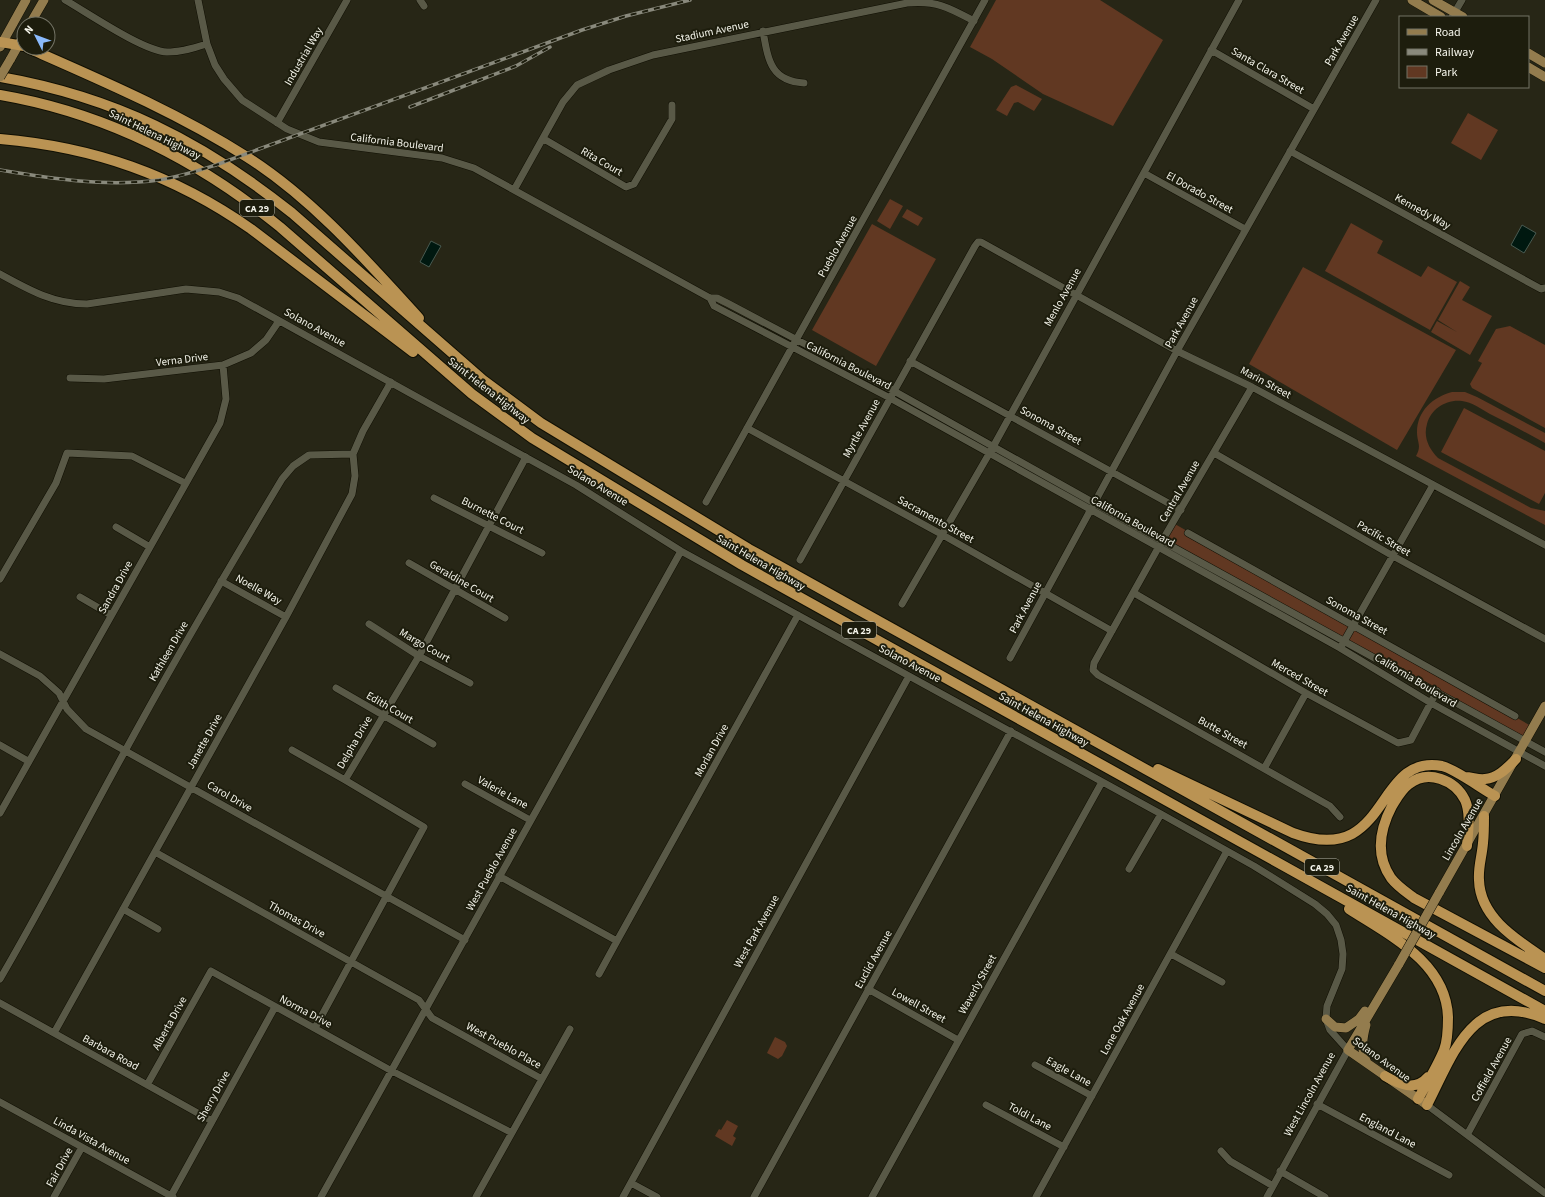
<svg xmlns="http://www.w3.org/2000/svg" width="1545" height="1197" font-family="'Source Sans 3',sans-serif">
	<rect width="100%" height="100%" fill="#272616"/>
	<path fill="#613822" d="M996 0H1100L1163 40 1113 126 1043 94 992 59 970 47Z
		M1016 85 1042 99 1034 111 1018 102 1014 103 1007 116 996 110 1011 87Z
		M1468 113 1498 130 1481 160 1451 143Z
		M890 199 903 206 890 229 877 221Z
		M907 209 923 218 918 226 902 217Z
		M1351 223 1383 241 1377 253 1421 277 1428 266 1457 282 1430 330 1325 271Z
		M872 224 936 259 876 366 812 330Z
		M1303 267 1456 350 1397 450 1249 364Z
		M1460 281 1470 287 1462 300 1492 316 1470 355 1431 332 1437 321 1457 332 1438 320Z
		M1510 326 1545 345V428L1472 388 1470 384 1482 363 1478 361 1496 329Z
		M1452 392H1465L1477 397 1545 433V443C1527 433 1508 423 1490 414 1481 409 1472 402 1462 401 1446 399 1431 409 1427 424 1423 437 1429 449 1438 458L1531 508 1545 511V525L1416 456C1422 445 1417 443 1417 432 1417 411 1433 397 1452 392Z
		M1464 408 1545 451V493L1539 504 1441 452Z
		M1173 523 1533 727 1525 741 1162 541Z
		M775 1037 785 1042 787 1046 782 1056 778 1059 767 1053Z
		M727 1120 738 1126 733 1136 736 1138 732 1146 715 1136 719 1129 721 1130Z"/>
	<path fill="#001810" stroke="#495a51" d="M1522 225 1536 233 1524 253 1511 245Z
		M431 241 441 246 429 267 420 262Z"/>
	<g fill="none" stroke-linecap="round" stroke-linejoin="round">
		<g stroke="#100f03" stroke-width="8">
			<path id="minor" d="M65 0C88 13 143 51 167 52 181 52 194 48 207 44
				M198 0 207 44 215 65 224 79 242 100 287 129 319 142 442 158 474 168 710 298H717L729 304 894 391 1162 541 1545 752
				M420 0 424 6
				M1452 17 1462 0
				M763 31C768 59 770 81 804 83
				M1211 50 1314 109
				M277 123 347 0
				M544 139 626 187 634 184 672 119V105
				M1290 151 1541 289 1545 288
				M1144 173 1245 229
				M514 190 563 102 577 85 609 70 653 55 907 3C936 0 950 8 974 21
				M0 274C29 290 54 304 87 304L186 289 219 292 238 298 576 485 681 551 1161 814 1254 866 1315 904 1327 914 1336 925 1341 940 1343 954 1342 969 1327 1006 1326 1019 1330 1030 1348 1050 1267 1197
				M710 298 714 306 890 398 1340 648 1431 703 1545 766
				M910 361 1181 510
				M70 378 104 379 223 365 251 353 266 340 279 321
				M1252 387 1162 541 1094 663 1093 670 1098 675 1330 806 1340 817
				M747 428 941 534 1112 631
				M1214 453 1393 556 1545 639
				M434 498 542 553
				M706 502 985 0
				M116 527 150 547
				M1188 533 1515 716
				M800 560 975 246 978 242H981L1177 351 1252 387 1545 545
				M409 563 505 618
				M0 579 56 483 67 453 132 456 185 483
				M221 581 286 617
				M1134 593 1306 693 1398 743 1411 740 1437 691
				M80 597 111 615
				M902 604 993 447 1239 0
				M369 624 419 656 470 683
				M1342 645 1433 485
				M0 654 40 676 59 693 67 709 86 729 465 940
				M1010 658 1177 351 1376 0
				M336 688 433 744
				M0 745 28 761
				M292 750 345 780 424 827 315 1028
				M1265 767 1306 693
				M345 780 419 656 526 457
				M465 784 530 820
				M0 813 220 423 226 399 223 365
				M155 852 419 1000 432 1018 542 1079
				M1129 869 1161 814
				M499 876 617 941 798 615
				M123 909 158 929
				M1171 954 1222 982
				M599 974 617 941
				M0 979C44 904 83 827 125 751 175 659 228 569 282 479L293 466 309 455 353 454 363 431 391 382
				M868 989 958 1040
				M0 1003 212 1121
				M54 1033 286 617 352 494 355 476 353 454
				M1035 1065 1092 1096
				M147 1085 211 971 390 1070 510 1132
				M0 1102 173 1197
				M1317 1104 1449 1175
				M986 1105 1064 1147
				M1427 1105 1545 1193
				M1467 1135 1522 1034 1532 1031 1545 1037
				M1221 1151 1230 1161 1273 1186
				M1280 1171 1325 1197
				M631 1183 657 1197
				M171 1196 275 1007
				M54 1197 82 1147
				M321 1197 681 551
				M476 1197 570 1029
				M623 1197 909 676
				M754 1197 1011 731
				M872 1197 1102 782
				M1036 1197 1227 851"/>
		</g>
		<g stroke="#100f03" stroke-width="10">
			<path id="major" d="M1412 0 1441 17
				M1433 0 1463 17
				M30 24 44 0
				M0 47 26 0
				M1528 53 1545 63
				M10 60 24 35
				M1528 67 1545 77
				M1439 893 1545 706
				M1399 964 1348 1050 1427 1105
				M1326 1019 1335 1027 1346 1028 1359 1019 1365 1011
				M1366 1025C1362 1039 1361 1050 1367 1063"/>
		</g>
		<g stroke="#100f03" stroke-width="12">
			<path id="highway" d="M0 42 24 46
				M28 48C103 81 178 113 247 157 313 199 367 261 419 318
				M0 77C114 97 202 141 292 213L483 380 541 423 749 549 1545 991
				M0 95C105 113 198 160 280 227L472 394 532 438 742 565 1545 1011
				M0 139C94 147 174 175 251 229L413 352
				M1158 769 1293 833C1391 869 1373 753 1442 766 1455 769 1482 789 1495 796
				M1465 777C1472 777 1478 780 1485 779 1498 778 1507 768 1516 759
				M1484 816C1484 825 1484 834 1483 843 1482 856 1478 867 1479 880 1480 918 1517 940 1545 959
				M1467 846C1468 832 1471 813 1465 800 1455 780 1428 769 1409 784 1401 790 1397 798 1392 806 1380 829 1375 855 1391 878 1397 886 1406 892 1414 898L1545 968
				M1349 909C1389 935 1446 962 1448 1017 1448 1028 1448 1040 1444 1050 1437 1067 1427 1083 1418 1099
				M1385 1076C1399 1084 1415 1092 1428 1077
				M1427 1105C1453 1055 1473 987 1545 1019"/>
		</g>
		<use href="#minor" stroke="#595947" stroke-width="7"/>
		<use href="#major" stroke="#937c4e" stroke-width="9"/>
		<use href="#highway" stroke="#ba9353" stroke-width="10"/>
		<g stroke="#89897c" stroke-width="3.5">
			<path id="rail" d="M410 107 516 66 550 47
				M0 170C53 179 106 187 159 180 179 177 197 171 216 165L582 30 626 16 690 0"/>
		</g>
		<use href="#rail" stroke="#1d1d0d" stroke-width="2" stroke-dasharray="6" stroke-linecap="butt"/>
		<g stroke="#100f03" stroke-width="10" stroke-linecap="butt">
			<path id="major-bridge" d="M0 77 10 60
				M1399 964 1439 893"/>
		</g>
		<use href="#major-bridge" stroke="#937c4e" stroke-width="9"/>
	</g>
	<g text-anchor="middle" stroke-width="4" stroke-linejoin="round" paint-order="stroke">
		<g fill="#1d1d0d" stroke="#b4b4a8" stroke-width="1">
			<rect x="240" y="200" width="34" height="16" rx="3"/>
			<rect x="842" y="622" width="34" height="16" rx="3"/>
			<rect x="1305" y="859" width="34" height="16" rx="3"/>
		</g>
		<g font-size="10" font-weight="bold" fill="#f4f4ea">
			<text x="257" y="212">CA 29</text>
			<text x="859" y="634">CA 29</text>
			<text x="1322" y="871">CA 29</text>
		</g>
		<g font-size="11" fill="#f4f4ea" stroke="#1d1d0d">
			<text transform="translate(712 31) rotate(-12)" y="4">Stadium Avenue</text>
			<text transform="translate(1341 40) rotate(-60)" y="4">Park Avenue</text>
			<text transform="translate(303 56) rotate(-60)" y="4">Industrial Way</text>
			<text transform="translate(1268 70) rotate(30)" y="4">Santa Clara Street</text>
			<text transform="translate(155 134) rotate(26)" y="4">Saint Helena Highway</text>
			<text transform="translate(397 142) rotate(7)" y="4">California Boulevard</text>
			<text transform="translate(602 161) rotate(30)" y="4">Rita Court</text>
			<text transform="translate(1200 192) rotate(29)" y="4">El Dorado Street</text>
			<text transform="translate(1423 211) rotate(29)" y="4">Kennedy Way</text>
			<text transform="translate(837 246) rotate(-61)" y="4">Pueblo Avenue</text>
			<text transform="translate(1062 297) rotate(-61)" y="4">Menlo Avenue</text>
			<text transform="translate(1181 322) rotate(-61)" y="4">Park Avenue</text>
			<text transform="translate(315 327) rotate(29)" y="4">Solano Avenue</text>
			<text transform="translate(182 359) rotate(-7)" y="4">Verna Drive</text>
			<text transform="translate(849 365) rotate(27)" y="4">California Boulevard</text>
			<text transform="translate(1266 382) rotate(28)" y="4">Marin Street</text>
			<text transform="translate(489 390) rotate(38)" y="4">Saint Helena Highway</text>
			<text transform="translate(1051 425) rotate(29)" y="4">Sonoma Street</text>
			<text transform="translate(861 428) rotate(-61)" y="4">Myrtle Avenue</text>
			<text transform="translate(598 485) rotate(31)" y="4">Solano Avenue</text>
			<text transform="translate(1179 491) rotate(-60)" y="4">Central Avenue</text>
			<text transform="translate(493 515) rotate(27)" y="4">Burnette Court</text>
			<text transform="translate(936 519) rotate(29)" y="4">Sacramento Street</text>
			<text transform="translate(1133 521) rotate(29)" y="4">California Boulevard</text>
			<text transform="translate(1384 538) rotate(30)" y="4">Pacific Street</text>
			<text transform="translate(761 562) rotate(30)" y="4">Saint Helena Highway</text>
			<text transform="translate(462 581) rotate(30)" y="4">Geraldine Court</text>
			<text transform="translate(115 587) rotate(-61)" y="4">Sandra Drive</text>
			<text transform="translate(259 589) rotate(29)" y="4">Noelle Way</text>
			<text transform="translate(1025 607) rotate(-62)" y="4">Park Avenue</text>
			<text transform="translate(1357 615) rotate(29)" y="4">Sonoma Street</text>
			<text transform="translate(425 645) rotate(30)" y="4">Margo Court</text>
			<text transform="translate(168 651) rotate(-60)" y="4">Kathleen Drive</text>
			<text transform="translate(910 663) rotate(28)" y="4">Solano Avenue</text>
			<text transform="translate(1300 677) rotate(30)" y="4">Merced Street</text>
			<text transform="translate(1416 680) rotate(31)" y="4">California Boulevard</text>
			<text transform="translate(390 707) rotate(30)" y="4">Edith Court</text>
			<text transform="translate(1044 719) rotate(29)" y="4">Saint Helena Highway</text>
			<text transform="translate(1223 732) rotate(29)" y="4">Butte Street</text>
			<text transform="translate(204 741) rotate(-61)" y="4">Janette Drive</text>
			<text transform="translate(354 742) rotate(-60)" y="4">Delpha Drive</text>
			<text transform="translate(711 750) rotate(-61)" y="4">Morlan Drive</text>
			<text transform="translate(503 792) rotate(29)" y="4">Valerie Lane</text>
			<text transform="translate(230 796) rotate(30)" y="4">Carol Drive</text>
			<text transform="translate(1462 829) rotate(-60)" y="4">Lincoln Avenue</text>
			<text transform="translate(491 869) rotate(-61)" y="4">West Pueblo Avenue</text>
			<text transform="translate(1391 911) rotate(29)" y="4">Saint Helena Highway</text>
			<text transform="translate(297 919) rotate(29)" y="4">Thomas Drive</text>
			<text transform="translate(756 931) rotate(-61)" y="4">West Park Avenue</text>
			<text transform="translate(873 959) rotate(-61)" y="4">Euclid Avenue</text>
			<text transform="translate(977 984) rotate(-61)" y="4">Waverly Street</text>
			<text transform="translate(919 1005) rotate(29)" y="4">Lowell Street</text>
			<text transform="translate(306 1011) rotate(28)" y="4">Norma Drive</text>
			<text transform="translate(1122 1019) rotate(-61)" y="4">Lone Oak Avenue</text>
			<text transform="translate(169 1023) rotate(-61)" y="4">Alberta Drive</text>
			<text transform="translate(504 1045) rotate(29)" y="4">West Pueblo Place</text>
			<text transform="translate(111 1052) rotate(29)" y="4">Barbara Road</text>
			<text transform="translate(1382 1059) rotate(36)" y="4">Solano Avenue</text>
			<text transform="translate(1491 1069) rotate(-61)" y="4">Coffield Avenue</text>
			<text transform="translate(1069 1071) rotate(29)" y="4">Eagle Lane</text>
			<text transform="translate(1309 1094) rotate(-61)" y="4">West Lincoln Avenue</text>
			<text transform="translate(213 1096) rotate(-61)" y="4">Sherry Drive</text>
			<text transform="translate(1030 1116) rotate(28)" y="4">Toldi Lane</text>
			<text transform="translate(1388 1130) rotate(28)" y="4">England Lane</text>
			<text transform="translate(92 1140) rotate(29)" y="4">Linda Vista Avenue</text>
			<text transform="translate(59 1167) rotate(-61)" y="4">Fair Drive</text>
		</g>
	</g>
	<rect x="1399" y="16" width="130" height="72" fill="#1d1d0d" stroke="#737365"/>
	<rect x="1407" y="29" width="20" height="6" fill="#937c4e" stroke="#737365"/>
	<text x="1435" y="36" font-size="12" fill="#f4f4ea">Road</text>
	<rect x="1407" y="49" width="20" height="6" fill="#89897c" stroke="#737365"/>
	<text x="1435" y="56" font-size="12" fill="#f4f4ea">Railway</text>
	<rect x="1407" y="66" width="20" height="12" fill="#613822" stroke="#737365"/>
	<text x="1435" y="76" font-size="12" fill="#f4f4ea">Park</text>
	<g transform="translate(36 36) rotate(312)"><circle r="19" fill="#1d1d0d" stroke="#737365"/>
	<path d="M0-3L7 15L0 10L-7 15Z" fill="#8abafc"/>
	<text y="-6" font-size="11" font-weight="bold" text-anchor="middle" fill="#f4f4ea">N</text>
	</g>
</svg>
